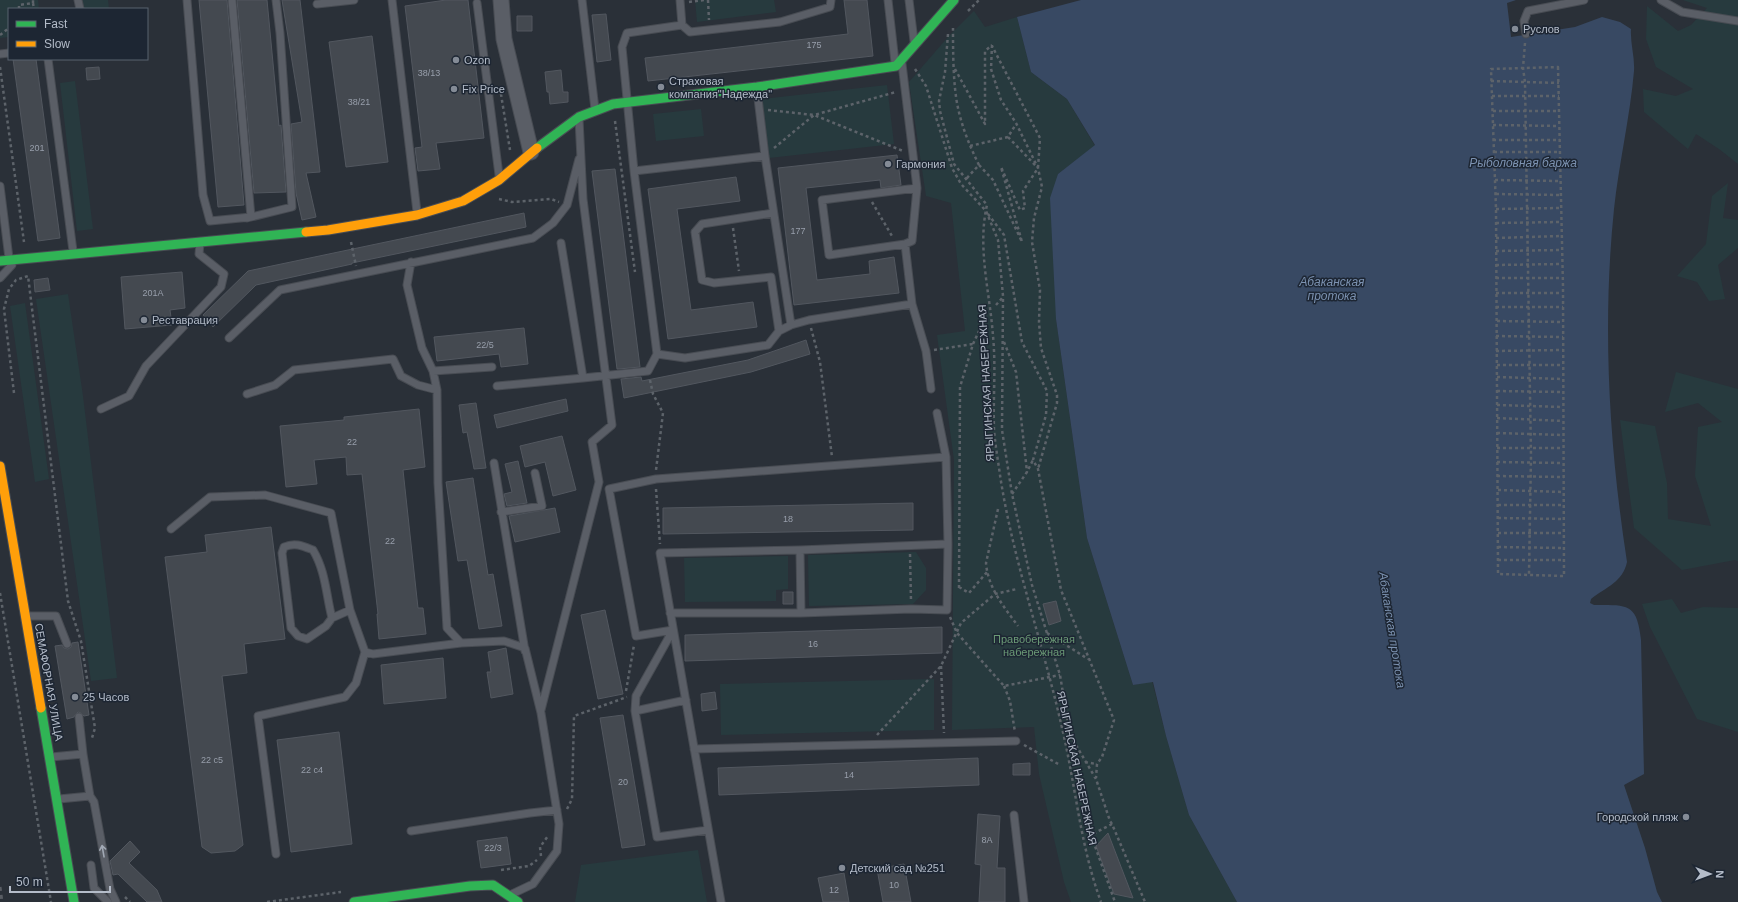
<svg xmlns="http://www.w3.org/2000/svg" width="1738" height="902" font-family="Helvetica,sans-serif">
	<rect width="100%" height="100%" fill="#2a3038"/>
	<path fill="#273a3e" d="M0 0H38L39 9H9V37L0 38Z
		M82 0H108L109 9H83Z
		M695 0H774L776 12 697 22Z
		M1683 0H1738V164L1719 149 1696 134 1688 149 1644 112 1643 89 1676 96 1693 89 1656 67 1646 39 1647 6 1678 31 1691 25 1707 8Z
		M974 11 985 27 1017 17 1031 72 1067 99 1095 146 1058 174 1056 319 1087 538 1133 685 1152 681 1166 736 1189 815 1237 902H1071L1064 882 1039 774 1034 727 952 730 954 460 937 335 965 331 951 203 926 196 909 82 948 37Z
		M75 81 93 229 77 231 60 83Z
		M887 85 894 144 769 158 762 99Z
		M701 109 704 136 656 141 653 114Z
		M1728 183 1723 218 1738 220V248L1718 265 1725 299 1709 301 1697 282 1677 276 1706 244 1712 196Z
		M68 294 83 396 117 678 91 681 36 299Z
		M25 303 49 479 35 482 10 306Z
		M1676 372 1738 389V561L1735 560 1682 570 1634 528 1620 420 1655 426 1667 483 1668 519 1711 526 1695 476 1698 427 1722 422 1698 403 1665 412Z
		M916 552 926 568V590L913 604 809 606 808 555Z
		M788 556V589L776 590V601L685 602 684 558Z
		M1672 599 1681 613 1703 607 1738 608V732L1697 719 1650 627 1642 604Z
		M934 679V730L721 735 720 684Z
		M698 850 707 902H575L581 865Z"/>
	<path fill="#384963" d="M1081 0H1516L1507 3 1511 37 1575 27 1602 17 1620 22 1631 29C1630 43 1635 57 1634 71 1630 117 1619 163 1614 209 1602 326 1609 445 1627 562 1623 582 1606 587 1591 599L1590 603 1594 605C1628 605 1637 603 1641 640L1644 774 1624 785 1645 848 1657 892 1662 902H1237L1189 815 1166 736 1153 682 1133 685 1087 538 1056 319 1050 198 1058 174 1095 145 1067 99 1031 72 1017 17Z"/>
	<path fill="#444950" stroke="#52575f" d="M199 0H227L244 205 218 207Z
		M237 0H267L279 126 281 125 286 192 254 193Z
		M282 0H300L320 172 306 173 316 217 302 220 296 193 291 124 302 122Z
		M446 0H468L484 138 436 143 440 169 418 171 415 148 422 147 405 6Z
		M844 0H867L873 56 648 81 645 58 848 34Z
		M606 14 611 60 597 62 592 15Z
		M517 16H532V31H517Z
		M372 36 388 162 346 167 329 42Z
		M13 59H36L60 238 38 241Z
		M99 67 100 79 87 80 86 68Z
		M561 70 563 92H568V102L550 104 549 92H547L545 72Z
		M897 155 901 185 881 188 880 180 806 188 817 280 870 274 869 261 894 257 899 293 794 305 778 168Z
		M615 169 640 367 619 369H617L592 171Z
		M736 177 740 201 677 209 691 310 753 302 757 327 668 339 648 189Z
		M524 213 526 227 352 263V264L256 285 213 327 203 315 248 271Z
		M182 272 185 308 170 310 172 325 125 329 121 277Z
		M48 278 50 290 35 292 34 280Z
		M524 328 528 364 501 367 499 354 437 361 434 337Z
		M806 340 810 354 751 372 624 398 621 379 641 377 642 381 748 360Z
		M566 399 568 411 497 428 494 415Z
		M476 403 486 468 474 469 467 432 463 433 459 405Z
		M419 409 425 467 403 470 418 608H423L426 634 379 639 377 614H378L362 474 347 475 346 457 314 460 317 484 286 487 280 426 344 420V417Z
		M562 436 576 490 553 496 545 462 525 467 520 446Z
		M518 461 527 503 507 506 504 494 512 492 505 464Z
		M473 478 488 575 493 574 502 626 479 629 467 560 458 561 446 482Z
		M913 503V530L663 534V508Z
		M555 508 560 532 515 542 509 516Z
		M271 527 285 639 244 644 247 673 222 676 243 845 235 851 211 853 202 847 165 557 207 552 205 535Z
		M783 592H793V604H783Z
		M1056 601 1061 621 1049 625 1043 604Z
		M605 610 623 694 598 699 581 615Z
		M942 627V653L685 661V635Z
		M78 642 89 715 84 716 81 713 78 712 75 715 74 717 67 719 55 646 62 645 64 648 68 649 71 647 72 643Z
		M506 648 513 694 491 698 487 672H491L488 652Z
		M443 658 446 698 384 704 381 665Z
		M715 692 717 709 702 711 701 694Z
		M623 715 645 845 622 848 600 718Z
		M339 732 352 844 291 852 277 740Z
		M978 758 979 785 719 795 718 768Z
		M1030 763V775H1013V764Z
		M978 814 1000 816 997 868H1005V902H979L981 865 975 864Z
		M1108 833 1133 898 1114 894 1096 846Z
		M507 837 511 864 481 868 477 841Z
		M130 841 140 852 129 863 157 890 162 902H147L118 874 113 875 110 861Z
		M904 864 911 902H883L877 869Z
		M844 873 849 902H823L818 878Z"/>
	<g fill="none" stroke-linecap="round" stroke-linejoin="round">
		<g stroke="#484c53" stroke-width="9">
			<path id="lane" d="M78 0 80 9
				M187 0 203 195 210 221 251 217 292 207 280 33 276 0
				M232 0 251 217 247 218
				M392 0 417 212
				M582 0 595 109
				M680 0 682 25
				M888 0 895 62
				M909 0 914 41
				M1661 0 1682 12 1738 21
				M477 3 499 175
				M317 4 354 0
				M1526 34 1524 21 1528 11 1584 0
				M0 54 9 53
				M48 59 73 251
				M757 90 765 156 791 325 809 320 912 304 905 244 829 255 822 200 917 188 902 64
				M765 156 634 171 657 354 685 358 768 345 779 331 791 325
				M634 171 622 47 627 33 682 25 690 32 780 22 830 7 831 0
				M0 186 9 258
				M773 213 702 224 695 232 702 280 714 283 771 277 779 331
				M561 243 583 378 648 371 657 354
				M905 244 912 241 917 188
				M411 262 407 285 422 348 433 371 492 367
				M0 278 12 265
				M912 304 926 351 931 389
				M229 338 280 290 533 238 553 223 567 205 579 159
				M433 371 437 390 438 483 447 628 461 643
				M497 386 583 378
				M247 394 275 385 294 370 393 359 401 376 418 385 437 390
				M101 409 129 396 146 366 221 287 224 274 199 254 200 243
				M937 413 946 457 948 544
				M494 463 525 651
				M501 512 542 506 535 473
				M171 529 210 497 265 495 331 513 350 610 365 652 373 654 461 643 504 641 525 648 541 713 559 824 557 851 533 884 512 894
				M800 550 801 613
				M670 613H801L911 609 947 610 948 544 800 550 660 553 721 902
				M27 616H56L67 644
				M332 618 326 626 307 639 298 636 291 628 282 553 284 547C295 542 303 546 313 550 326 572 326 595 332 618L350 610
				M673 630 636 636 609 489 656 479 946 457
				M686 700 635 711 657 837 708 830
				M541 710 599 482 592 442 612 425 583 199 579 119
				M635 711 636 696 673 630
				M79 717 83 754
				M694 749 1016 741
				M51 757 83 754 90 796
				M59 799 90 796 94 802 110 889 116 902
				M1014 815 1024 902
				M411 831 530 813 557 810
				M276 854 258 716 345 697 356 683 365 652
				M91 865 94 888 108 902"/>
		</g>
		<g stroke="#484c53" stroke-width="17">
			<path id="street" d="M501 0 504 39 531 152"/>
		</g>
		<g stroke="#484c53" stroke-width="11">
			<path id="fast" d="M537 148 579 117 613 104 757 87 896 66 954 0
				M0 261 306 232
				M41 708 74 902
				M354 902 470 886 493 885 518 902"/>
		</g>
		<g stroke="#484c53" stroke-width="11">
			<path id="slow" d="M306 232 328 230 417 215 463 201 499 180 537 148
				M0 466 41 708"/>
		</g>
		<path stroke="#5d636a" stroke-width="2.5" stroke-dasharray="3 3" stroke-linecap="butt" d="M708 0 709 20
			M689 2 704 0
			M33 3 34 9
			M19 9V5L33 3V0
			M968 11 979 0
			M953 28C953 50 953 86 958 108 962 127 970 147 979 165L966 179
			M948 34 945 72 939 101 940 111 954 164 987 205C977 248 990 293 993 336 996 367 993 398 994 429 995 444 998 460 1000 475 1013 561 1043 643 1062 728 1076 787 1080 845 1101 902
			M0 35 9 28
			M1525 43 1523 68 1525 82 1531 456 1529 574
			M992 45 991 69 1001 100 1016 123 1038 168 1042 187 1034 218 1032 242 1040 290 1039 322 1041 348 1057 395V403L1038 469
			M0 67 24 242
			M1558 67 1563 286 1564 576 1498 574 1496 209 1491 69Z
			M915 69 926 86 952 168 961 184 986 211 998 240 1003 296 1002 430 1012 494 1032 585 1060 675 1070 735 1096 779 1110 821 1112 824 1145 902
			M955 69 985 124V51L992 45
			M1491 81 1559 83
			M500 88 510 150
			M1492 96H1559
			M768 110 814 115 903 151
			M1493 111H1559
			M615 121 635 272
			M1493 125 1559 126
			M1008 137 1036 166
			M1493 140H1560
			M970 146 1008 137 1016 124
			M774 148 814 115 896 92
			M1494 152H1560
			M979 165 993 180 1022 242 1001 167 1020 210 1025 208 1023 191 1038 168 1040 138 992 46
			M1495 165 1560 166
			M1495 180 1560 181
			M1496 194 1561 195
			M499 199 512 202 551 199 559 202
			M872 202 892 236
			M1496 209 1561 208
			M988 214 1004 235 1022 342 1047 391 1046 415 1033 460 1038 469 1061 590 1114 720 1102 757 1097 764 1096 778
			M1496 223 1561 222
			M733 228 739 271
			M1496 238 1561 236
			M351 242 356 266
			M1496 251 1562 250
			M1496 265 1562 264
			M1496 278H1562
			M1496 293H1562
			M996 305 1003 297
			M1496 307H1563
			M1497 321 1563 322
			M811 328 820 362 832 457
			M1496 336 1563 337
			M1004 342 1016 372 1027 472
			M934 350 973 344
			M1496 351 1563 350
			M1497 365H1563
			M1497 377 1563 379
			M650 380 653 394 663 413 656 470
			M1497 391 1563 392
			M14 393 4 309 9 289 16 280 28 276 68 601 81 641 95 728 92 738
			M1497 405 1563 407
			M1497 418 1563 421
			M1497 433 1563 435
			M1497 448H1563
			M1497 462 1563 463
			M1497 476 1564 477
			M656 489 660 544
			M1498 490 1564 492
			M1012 494 1027 472 1033 460
			M1498 505H1564
			M998 509 986 563C988 588 1004 607 1018 626
			M1498 518 1564 519
			M1498 533H1564
			M1498 547 1564 548
			M910 554 911 601
			M1498 560H1564
			M959 587 969 593 987 572
			M959 588 960 387 973 344 979 331
			M0 593 51 902
			M950 617 957 633 1004 686 1060 675
			M1047 633 1088 659
			M941 666 944 733
			M1004 686 1010 701 1015 732
			M626 691 634 645
			M877 735 941 666 961 623 995 594 1017 589
			M1024 745 1060 765
			M1085 762 1096 764
			M567 809 572 799 574 716 627 697
			M1112 824 1091 835 1115 902
			M541 856 540 847 548 836
			M501 870 529 866 537 860
			M125 897 130 902
			M267 902 341 892"/>
		<use href="#lane" stroke="#5a5e66" stroke-width="7"/>
		<use href="#street" stroke="#5a5e66" stroke-width="15"/>
		<use href="#fast" stroke="#30b455" stroke-width="9"/>
		<use href="#slow" stroke="#ff9f0a" stroke-width="9"/>
		<path stroke="#595d64" stroke-width="3" stroke-dasharray="4 4" stroke-linecap="butt" d="M0 887 2 902"/>
	</g>
	<defs><path id="oneway-shaft" d="M-6 0H5M1.5-3L5.5 0L1.5 3" fill="none" stroke-width="1.6" stroke-linecap="round" stroke-linejoin="round"/></defs>
	<use stroke="#a2a9b5" href="#oneway-shaft" transform="translate(103 851) rotate(-100)"/>
	<g fill="#848b96" stroke="#1d2633" stroke-width="1.5">
		<circle cx="1515" cy="29" r="4"/>
		<circle cx="456" cy="60" r="4"/>
		<circle cx="661" cy="87" r="4"/>
		<circle cx="454" cy="89" r="4"/>
		<circle cx="888" cy="164" r="4"/>
		<circle cx="144" cy="320" r="4"/>
		<circle cx="75" cy="697" r="4"/>
		<circle cx="1686" cy="817" r="4"/>
		<circle cx="842" cy="868" r="4"/>
	</g>
	<g text-anchor="middle" stroke-width="3" stroke-linejoin="round" paint-order="stroke">
		<g font-size="9" fill="#989fab">
			<text x="814" y="48">175</text>
			<text x="429" y="76">38/13</text>
			<text x="359" y="105">38/21</text>
			<text x="37" y="151">201</text>
			<text x="798" y="234">177</text>
			<text x="153" y="296">201А</text>
			<text x="485" y="348">22/5</text>
			<text x="352" y="445">22</text>
			<text x="788" y="522">18</text>
			<text x="390" y="544">22</text>
			<text x="813" y="647">16</text>
			<text x="212" y="763">22 с5</text>
			<text x="312" y="773">22 с4</text>
			<text x="849" y="778">14</text>
			<text x="623" y="785">20</text>
			<text x="987" y="843">8А</text>
			<text x="493" y="851">22/3</text>
			<text x="894" y="888">10</text>
			<text x="834" y="893">12</text>
		</g>
		<g font-size="11" fill="#b4bcc9" stroke="#1d2633" text-anchor="start">
			<text x="1523" y="33">Руслов</text>
			<text x="464" y="64">Ozon</text>
			<text x="669" y="85">Страховая<tspan x="669" dy="13">компания"Надежда"</tspan></text>
			<text x="462" y="93">Fix Price</text>
			<text x="896" y="168">Гармония</text>
			<text x="152" y="324">Реставрация</text>
			<text x="83" y="701">25 Часов</text>
			<text x="1678" y="821" text-anchor="end">Городской пляж</text>
			<text x="850" y="872">Детский сад №251</text>
		</g>
		<g font-size="11" fill="#b4bcc9" stroke="#1d2633">
			<text transform="translate(986 383) rotate(-93)" y="4">ЯРЫГИНСКАЯ НАБЕРЕЖНАЯ</text>
			<text transform="translate(49 682) rotate(80)" y="4">СЕМАФОРНАЯ УЛИЦА</text>
			<text transform="translate(1077 768) rotate(78)" y="4">ЯРЫГИНСКАЯ НАБЕРЕЖНАЯ</text>
		</g>
		<g font-size="11" fill="#6b9a76" stroke="#1d2633">
			<text x="1034" y="643">Правобережная<tspan x="1034" dy="13">набережная</tspan></text>
		</g>
		<g font-size="12" font-style="italic" fill="#7c92b1" stroke="#1d2633">
			<text x="1523" y="167">Рыболовная баржа</text>
			<text x="1332" y="286">Абаканская<tspan x="1332" dy="14">протока</tspan></text>
			<text transform="translate(1392 630) rotate(81)" y="4">Абаканская протока</text>
		</g>
	</g>
	<rect x="8" y="8" width="140" height="52" fill="#1d2633" stroke="#59626f"/>
	<rect x="16" y="21" width="20" height="6" fill="#30b455" stroke="#59626f"/>
	<text x="44" y="28" font-size="12" fill="#b4bcc9">Fast</text>
	<rect x="16" y="41" width="20" height="6" fill="#ff9f0a" stroke="#59626f"/>
	<text x="44" y="48" font-size="12" fill="#b4bcc9">Slow</text>
	<g transform="translate(1710 874) rotate(91)" stroke="#1d2633" stroke-width="3" paint-order="stroke">
	<path d="M0-3L7 15L0 10L-7 15Z" fill="#b4bcc9"/>
	<text y="-6" font-size="11" font-weight="bold" text-anchor="middle" fill="#b4bcc9">N</text>
	</g>
	<path d="M10 886v6h100v-6" fill="none" stroke="#b4bcc9" stroke-width="2"/>
	<text x="16" y="886" font-size="12" fill="#b4bcc9" stroke="#1d2633" stroke-width="3" paint-order="stroke">50 m</text>
</svg>
